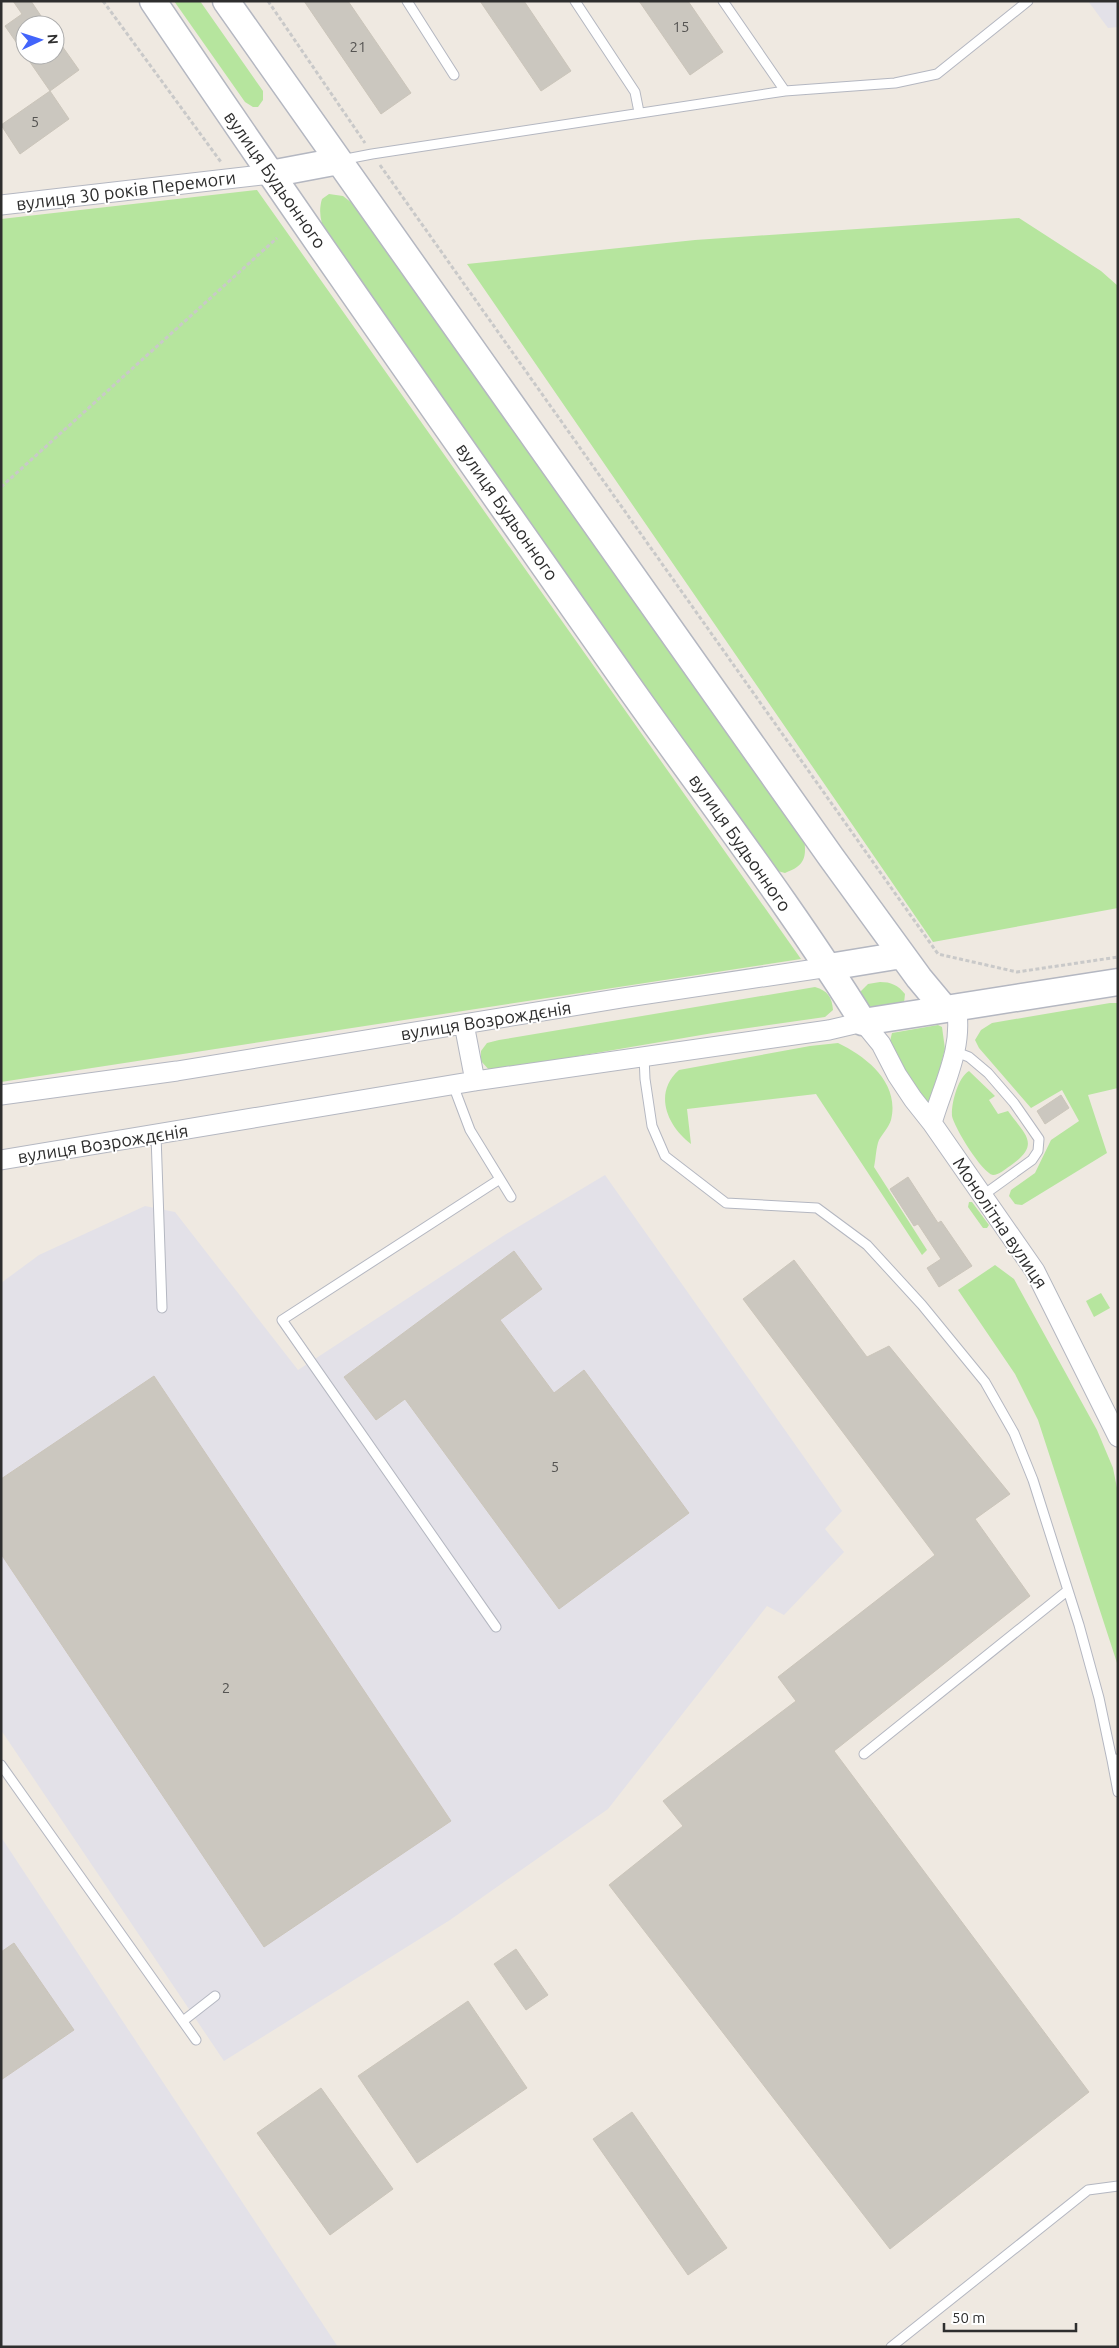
<svg xmlns="http://www.w3.org/2000/svg" width="1119" height="2348" font-family="Ubuntu,sans-serif">
	<rect width="100%" height="100%" fill="#efe9e1"/>
	<path fill="#e3e1e8" d="M1088 1H1118V27L1108 28Z
		M605 1175 842 1511 825 1529 844 1552 784 1615 767 1606 608 1809 450 1920 224 2061 1 1730V1283L39 1255 145 1206 175 1212 298 1370 503 1236Z
		M1 1837 338 2347H1Z"/>
	<path fill="#b6e59e" d="M174 1H200L263 91V100L258 107H253L245 102Z
		M257 190 801 959 1 1082V219Z
		M329 194 343 196 357 207 804 838C807 859 804 866 785 873L770 869 326 235C321 223 318 212 322 199Z
		M1019 218 1101 271 1118 286V908L933 942 467 264 695 240Z
		M880 982C891 982 898 985 905 994L904 1003C887 1007 860 1020 861 991L868 984Z
		M815 987C828 991 832 997 833 1010L825 1017 713 1033 490 1071 481 1061V1051L487 1043 499 1040Z
		M1110 1003H1118V1088L1088 1095 1107 1153 1022 1205 1015 1204 1009 1196 1011 1190 1035 1173 1051 1140 1079 1121 1062 1090 1031 1108 979 1048 975 1040 981 1030 992 1023Z
		M938 1025 942 1027 945 1049 932 1099 928 1103 906 1081 890 1041 892 1033Z
		M838 1043C867 1057 900 1083 891 1120 889 1127 883 1133 879 1140 876 1147 876 1158 874 1167L927 1250 922 1255 816 1094 687 1109 691 1144C667 1126 653 1093 679 1070L810 1046Z
		M969 1071 995 1096 989 1100 998 1114 1008 1111C1026 1136 1041 1144 1010 1166 1005 1169 999 1175 993 1175 982 1173 954 1127 952 1116 951 1104 958 1077 969 1071Z
		M969 1202H972L989 1225 987 1228H983L968 1207Z
		M995 1265 1014 1279 1097 1430 1113 1468 1118 1493V1666L1038 1420 1015 1374 958 1290Z
		M1101 1293 1110 1308 1094 1317 1086 1301Z"/>
	<path fill="#cbc7bf" stroke="#cbc5ba" d="M13 1H31L47 25H25V55H55V36L79 70 50 91 5 26 22 14Z
		M304 1H348L411 93 381 114Z
		M480 1H524L571 71 541 91Z
		M639 1H688L723 52 690 75Z
		M50 91 69 119 20 154 1 125Z
		M1061 1095 1069 1108 1045 1124 1037 1111Z
		M908 1177 938 1223 941 1221 972 1266 939 1287 927 1268 941 1259 918 1224 914 1226 890 1189Z
		M514 1251 542 1289 500 1320 554 1393 584 1370 689 1513 559 1609 405 1399 376 1420 344 1377Z
		M794 1260 867 1357 889 1346 1010 1494 975 1519 1030 1596 834 1751 1089 2092 890 2249 609 1885 683 1826 663 1801 796 1701 778 1677 935 1555 743 1299Z
		M154 1376 451 1821 264 1947 1 1554V1479Z
		M14 1943 74 2030 1 2080V1952Z
		M516 1949 548 1995 526 2010 494 1964Z
		M468 2001 527 2088 417 2163 358 2076Z
		M321 2088 393 2189 330 2235 257 2133Z
		M632 2112 727 2248 688 2275 593 2139Z"/>
	<g fill="none" stroke-linecap="round" stroke-linejoin="round">
		<g stroke="#b4b7c1" stroke-width="11">
			<path id="lane" d="M407 1 454 75
				M575 1 635 92 639 112
				M723 1 785 91
				M341 160 372 154 785 91 895 83 937 74 1028 1
				M956 1052 969 1057 988 1073 1014 1103 1039 1139 1038 1151 1032 1160 982 1196
				M644 1056 645 1079 652 1126 665 1156 726 1203 817 1208 867 1245 922 1305 985 1382 1014 1433 1033 1480 1079 1625 1099 1698 1112 1760 1118 1759
				M453 1085 470 1130 511 1197
				M156 1135 162 1308
				M496 1627 282 1320 500 1179
				M864 1754 1067 1591
				M1112 1760 1118 1792
				M1 1765 196 2040
				M183 2021 215 1996
				M891 2347 1088 2190 1118 2186"/>
		</g>
		<g stroke="#b4b7c1" stroke-width="21">
			<path id="street" d="M1 205 270 174
				M464 1024 475 1081
				M1 1095 177 1071 622 998 829 967
				M932 1123C943 1085 964 1047 956 1007
				M1 1160 475 1081 829 1030 863 1022 881 1044 897 1075 913 1099 932 1123 1035 1271 1118 1437"/>
		</g>
		<g stroke="#b4b7c1" stroke-width="29">
			<path id="secondary" d="M153 1C308 231 468 457 627 684 706 796 791 906 863 1022L1118 982
				M226 1 831 857 919 978 944 1008
				M270 174 339 161
				M829 967 902 955"/>
		</g>
		<path stroke="#c9c9c9" stroke-width="3" stroke-dasharray="4 2.5" stroke-linecap="butt" d="M103 1 221 162
			M268 1 365 143
			M380 165 938 954 1017 972 1118 957
			M1 487 277 238"/>
		<use href="#lane" stroke="#fff" stroke-width="9"/>
		<use href="#street" stroke="#fff" stroke-width="19"/>
		<use href="#secondary" stroke="#fff" stroke-width="26"/>
	</g>
	<g text-anchor="middle" stroke-width="4" stroke-linejoin="round" paint-order="stroke">
		<g font-size="15" fill="#555452">
			<text x="681" y="32">15</text>
			<text x="358" y="52">21</text>
			<text x="35" y="127">5</text>
			<text x="555" y="1472">5</text>
			<text x="226" y="1693">2</text>
		</g>
		<g font-size="18" fill="#2e2e2e" stroke="#fff">
			<text transform="translate(275 180) rotate(55)" y="6">вулиця Будьонного</text>
			<text transform="translate(126 191) rotate(-7)" y="6">вулиця 30 років Перемоги</text>
			<text transform="translate(507 512) rotate(55)" y="6">вулиця Будьонного</text>
			<text transform="translate(740 843) rotate(55)" y="6">вулиця Будьонного</text>
			<text transform="translate(486 1021) rotate(-9)" y="6">вулиця Возрождєнія</text>
			<text transform="translate(103 1144) rotate(-9)" y="6">вулиця Возрождєнія</text>
			<text transform="translate(1000 1223) rotate(56)" y="6">Монолітна вулиця</text>
		</g>
	</g>
	<rect width="1119" height="2348" fill="none" stroke="#2e2e2e" stroke-width="5"/>
	<g transform="translate(40 40) rotate(86)"><circle r="24" fill="#ffffff" stroke="#ababab"/>
	<path d="M0-4L9 19L0 12L-9 19Z" fill="#4264fb"/>
	<text y="-8" font-size="14" font-weight="bold" text-anchor="middle" fill="#2e2e2e">N</text>
	</g>
	<path d="M944 2323v8h132v-8" fill="none" stroke="#2e2e2e" stroke-width="2.5"/>
	<text x="952" y="2323" font-size="15" fill="#2e2e2e" stroke="#ffffff" stroke-width="4" paint-order="stroke">50 m</text>
</svg>
